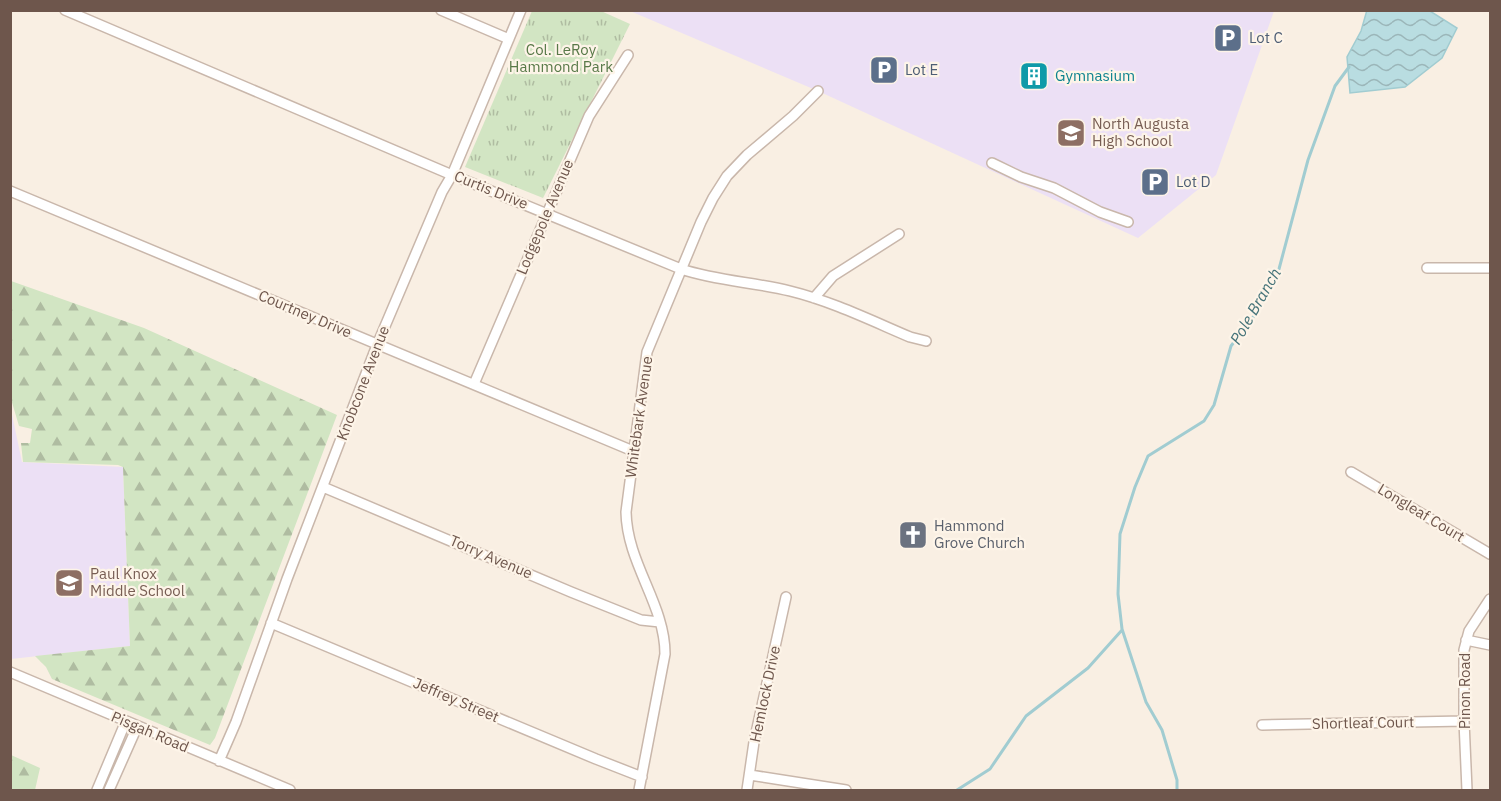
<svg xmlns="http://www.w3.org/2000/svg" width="1501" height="801" font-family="'IBM Plex Sans',sans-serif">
	<defs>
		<pattern id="forest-firs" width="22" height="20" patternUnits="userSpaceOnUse" patternTransform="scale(1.5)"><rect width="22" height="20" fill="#d2e5c3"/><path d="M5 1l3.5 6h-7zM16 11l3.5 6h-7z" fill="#afbca1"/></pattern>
		<pattern id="park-tufts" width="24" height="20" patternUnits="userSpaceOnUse" patternTransform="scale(1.5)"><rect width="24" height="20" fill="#d2e5c3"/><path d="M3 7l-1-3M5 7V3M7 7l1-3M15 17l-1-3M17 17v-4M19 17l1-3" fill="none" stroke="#afbca1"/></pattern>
		<pattern id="water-waves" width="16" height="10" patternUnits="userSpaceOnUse" patternTransform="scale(1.5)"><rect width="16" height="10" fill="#b9dde1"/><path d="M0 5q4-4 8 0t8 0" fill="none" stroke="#9bb6b9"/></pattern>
	</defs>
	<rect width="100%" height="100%" fill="#f9efe3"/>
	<path fill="#ece0f5" d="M630 11H1274L1216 175 1138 238 818 91Z
		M10 405 22 462 123 467 130 646 11 659Z"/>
	<path fill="url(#forest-firs)" d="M11 281 144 328 337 415 215 738 210 745 52 679 46 667 35 656 130 646 123 467 118 465 23 462 21 443H30L32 429 19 426 11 399Z
		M11 755 40 768 35 790H11Z"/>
	<path fill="url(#park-tufts)" d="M532 11H601L630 24 543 198 465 167Z"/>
	<path fill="url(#water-waves)" stroke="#a1ccd1" stroke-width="1.5" d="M1367 10 1430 11 1457 28 1442 58 1405 87 1350 93 1347 57 1361 31Z"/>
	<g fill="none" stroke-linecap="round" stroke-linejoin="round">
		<path stroke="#a1ccd1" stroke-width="3" d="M957 790 990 769 1026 716 1088 668 1122 630
			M1177 790V780L1162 730 1146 702 1122 629 1118 594 1120 534 1135 487 1148 456 1204 421 1214 405 1231 346 1254 316 1279 269 1308 160 1335 86 1349 67"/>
		<g stroke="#c9b7ab" stroke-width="12">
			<path id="minor" d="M65 10 452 175 681 269C717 281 754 282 790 291 831 301 870 320 910 337L926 341
				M441 10 509 39
				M992 163 1021 177 1054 188 1100 212 1128 222
				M10 191 633 451
				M1427 268H1490
				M814 298 833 276 899 234
				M474 384 589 116 628 55
				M1351 472 1490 554
				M323 487 571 592 641 620 660 622
				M271 623 596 759 642 777
				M1466 640 1490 645
				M10 672 290 790
				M1262 725 1464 721
				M219 761 236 722 287 579 377 345 442 192 452 175 521 10
				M750 775 846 790
				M97 790 126 721
				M109 790 137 727
				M639 790 665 654C665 604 627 564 626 512L647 352 701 222 713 198 727 176 747 155 793 116 818 91
				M747 790 754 742 786 597
				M1467 790 1464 721V650L1469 631 1490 599"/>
		</g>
		<use href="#minor" stroke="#fff" stroke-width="9"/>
	</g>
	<defs>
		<g id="parking-square" transform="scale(1.5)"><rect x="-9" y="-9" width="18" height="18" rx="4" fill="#5c6f8a" stroke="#fdf4e8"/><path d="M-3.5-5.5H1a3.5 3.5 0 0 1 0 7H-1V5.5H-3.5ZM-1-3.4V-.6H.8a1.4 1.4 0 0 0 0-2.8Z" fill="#fff"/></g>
		<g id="building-square" transform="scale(1.5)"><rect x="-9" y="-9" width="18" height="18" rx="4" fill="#0f9aa8" stroke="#fdf4e8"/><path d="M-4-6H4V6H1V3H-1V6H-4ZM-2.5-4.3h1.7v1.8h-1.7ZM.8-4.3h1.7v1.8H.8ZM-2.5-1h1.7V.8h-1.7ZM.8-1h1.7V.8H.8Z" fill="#fff"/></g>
		<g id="school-square" transform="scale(1.5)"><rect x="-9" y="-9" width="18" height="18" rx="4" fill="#8d6e63" stroke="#fdf4e8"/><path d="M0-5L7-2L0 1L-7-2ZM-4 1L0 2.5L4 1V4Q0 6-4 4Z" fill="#fff"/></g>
		<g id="church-square" transform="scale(1.5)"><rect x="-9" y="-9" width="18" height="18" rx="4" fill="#6b7280" stroke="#fdf4e8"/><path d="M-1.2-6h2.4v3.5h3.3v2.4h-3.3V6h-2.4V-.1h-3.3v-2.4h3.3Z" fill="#fff"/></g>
	</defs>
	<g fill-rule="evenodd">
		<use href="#parking-square" x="1228" y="38"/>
		<use href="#parking-square" x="884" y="70"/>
		<use href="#building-square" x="1034" y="76"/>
		<use href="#school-square" x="1071" y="133"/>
		<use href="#parking-square" x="1155" y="182"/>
		<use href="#church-square" x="913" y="535"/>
		<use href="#school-square" x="69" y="583"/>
	</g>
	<g text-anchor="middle" stroke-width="4.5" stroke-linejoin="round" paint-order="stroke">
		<g font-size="15" fill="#4e5e75" stroke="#fdf4e8" text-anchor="start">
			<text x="1249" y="43">Lot C</text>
			<text x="905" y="75">Lot E</text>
			<text x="1176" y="187">Lot D</text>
		</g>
		<g font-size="15" fill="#587948" stroke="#fdf4e8">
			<text x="561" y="55">Col. LeRoy<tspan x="561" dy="17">Hammond Park</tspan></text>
		</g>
		<g font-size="15" fill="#0d838f" stroke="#fdf4e8" text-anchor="start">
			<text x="1055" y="81">Gymnasium</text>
		</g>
		<g font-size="15" fill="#785e54" stroke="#fdf4e8" text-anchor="start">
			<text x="1092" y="129">North Augusta<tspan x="1092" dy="17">High School</tspan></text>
			<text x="90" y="579">Paul Knox<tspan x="90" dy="17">Middle School</tspan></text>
		</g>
		<g font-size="15" fill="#6e564c" stroke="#fdf4e8">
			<text transform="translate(491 190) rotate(22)" y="5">Curtis Drive</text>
			<text transform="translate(545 217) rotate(-67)" y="5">Lodgepole Avenue</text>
			<text transform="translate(305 314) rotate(23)" y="5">Courtney Drive</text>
			<text transform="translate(363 383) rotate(-69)" y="5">Knobcone Avenue</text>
			<text transform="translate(639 417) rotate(-82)" y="5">Whitebark Avenue</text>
			<text transform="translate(1421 513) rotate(31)" y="5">Longleaf Court</text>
			<text transform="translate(491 557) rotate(23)" y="5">Torry Avenue</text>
			<text transform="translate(1465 691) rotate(-90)" y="5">Pinon Road</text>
			<text transform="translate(765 694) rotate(-78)" y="5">Hemlock Drive</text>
			<text transform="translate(456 700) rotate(23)" y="5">Jeffrey Street</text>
			<text transform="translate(1363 723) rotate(-1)" y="5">Shortleaf Court</text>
			<text transform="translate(150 732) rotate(23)" y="5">Pisgah Road</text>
		</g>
		<g font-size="15" fill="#5b616d" stroke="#fdf4e8" text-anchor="start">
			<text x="934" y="531">Hammond<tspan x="934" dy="17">Grove Church</tspan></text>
		</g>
		<g font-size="16" font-style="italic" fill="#457379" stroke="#fdf4e8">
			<text transform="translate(1255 306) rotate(-60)" y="6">Pole Branch</text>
		</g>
	</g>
	<rect width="1501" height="801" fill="none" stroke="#6e564c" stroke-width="24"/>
</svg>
